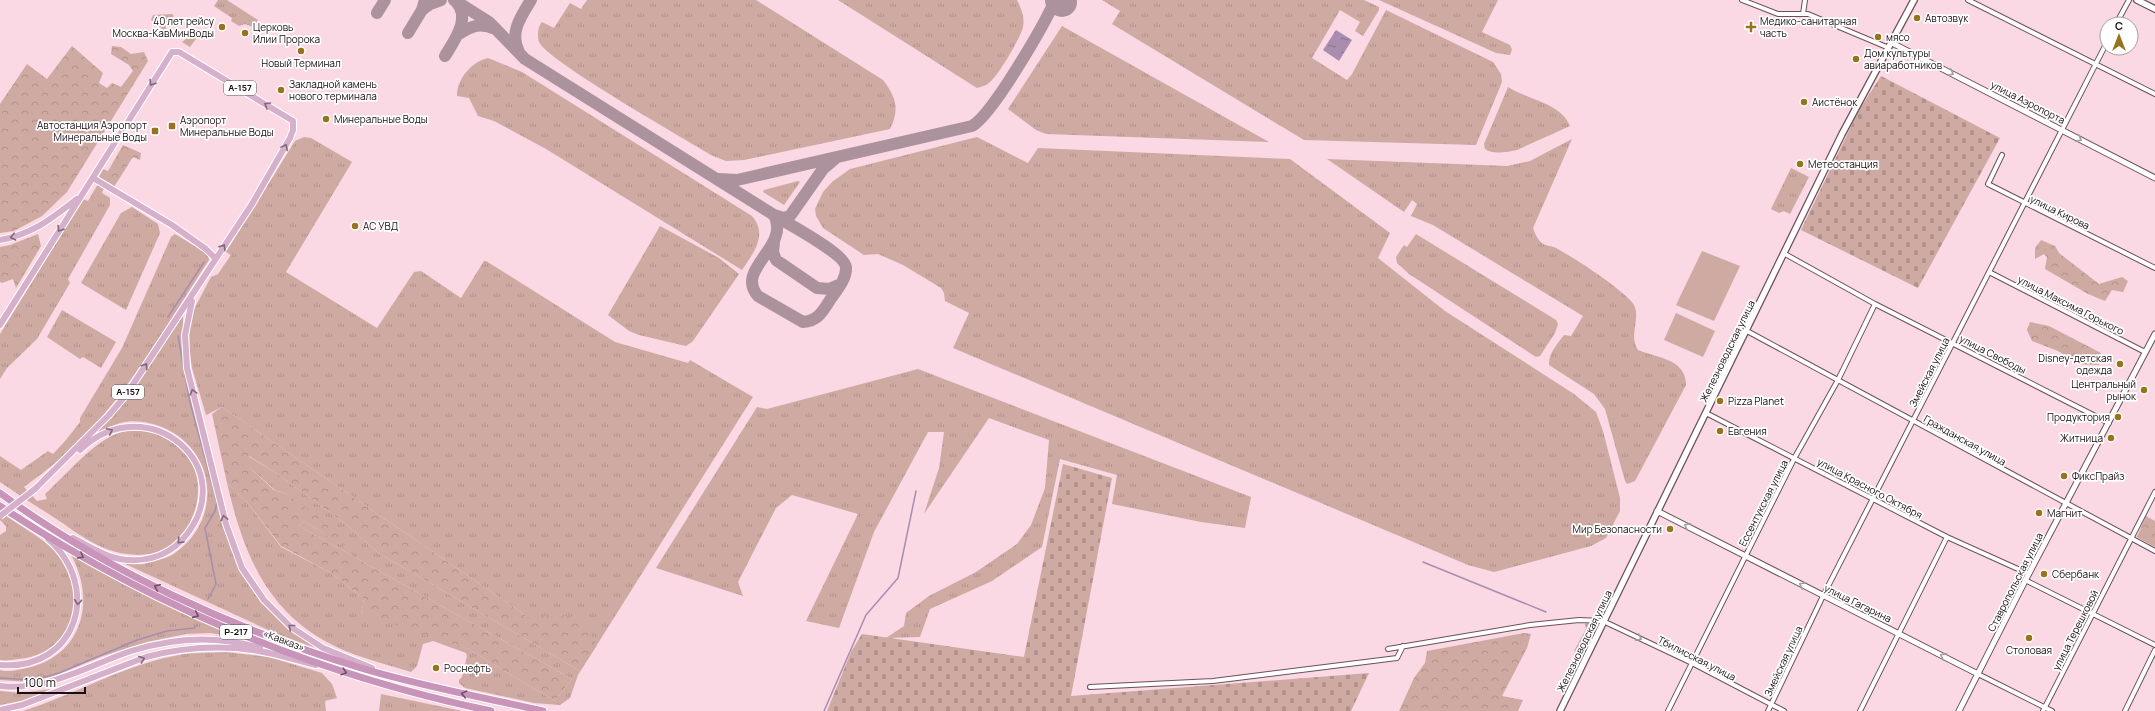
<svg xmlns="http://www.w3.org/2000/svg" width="2155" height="711" font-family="Manrope,sans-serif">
	<defs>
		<pattern id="grass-tufts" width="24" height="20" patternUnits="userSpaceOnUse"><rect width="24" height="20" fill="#cfaaa2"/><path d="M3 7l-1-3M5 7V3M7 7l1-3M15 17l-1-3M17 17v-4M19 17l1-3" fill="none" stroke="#b1918a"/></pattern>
		<pattern id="forest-crowns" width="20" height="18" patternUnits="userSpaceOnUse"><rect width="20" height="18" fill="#cfaaa2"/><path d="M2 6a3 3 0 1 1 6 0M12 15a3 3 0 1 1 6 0" fill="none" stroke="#b1918a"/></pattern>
		<pattern id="cemetery-stones" width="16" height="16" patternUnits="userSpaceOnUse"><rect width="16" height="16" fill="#cfaaa2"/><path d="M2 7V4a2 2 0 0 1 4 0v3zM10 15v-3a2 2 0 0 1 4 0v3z" fill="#b1918a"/></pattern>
		<pattern id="water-ripples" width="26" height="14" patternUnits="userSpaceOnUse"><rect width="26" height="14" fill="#a88dae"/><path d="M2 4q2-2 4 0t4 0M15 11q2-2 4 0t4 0" fill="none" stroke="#88728c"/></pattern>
	</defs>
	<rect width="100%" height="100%" fill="#fad8e4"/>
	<path fill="url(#grass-tufts)" d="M218 0H227L258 20 253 27 245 24 239 26 231 21 232 18 214 6Z
		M587 0H756L883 80C896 97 900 109 890 129L744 160 726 161 713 156C688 141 546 60 539 42 537 36 538 26 542 22L554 28 570 3 581 9Z
		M838 0H1017C1021 8 1025 18 1023 27 1021 37 999 74 991 81 987 85 982 87 977 88Z
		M1102 0H1364L1379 7V10L1363 36 1355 31 1360 22 1340 10 1312 58 1347 80 1352 74 1386 10 1493 62 1501 74 1502 82 1476 145 1304 140 1112 24 1120 11Z
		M1379 0H1498L1482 32 1510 45 1512 50 1510 55 1496 53Z
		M172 14 174 16 167 22 165 31 151 20 153 15Z
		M1062 26 1269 142 1046 134 1036 130 1008 109Z
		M191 27 198 36 190 47 182 42 191 35Z
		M488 58 522 72 752 216C768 235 754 252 742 270L546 149 494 121 478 116 469 98 457 96C457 79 471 62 488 58Z
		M1508 87C1528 100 1561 103 1570 126L1517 150C1508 152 1493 155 1485 149L1484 144Z
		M304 137 311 138 352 162 286 272 377 328 414 272 421 271 461 298 484 261H486L615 342 688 363 690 360 753 397 578 675 570 698 560 705 534 703 465 688 459 683V680L462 677 467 656 466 653 433 641 423 644 417 666 411 672C383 663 351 656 325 641 264 607 242 548 227 483L247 502 281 547 331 573 364 599 361 613 378 617 468 649 555 701 572 679 299 526 304 521 345 547 305 509 287 494 275 490 250 468 248 456 276 473 347 525 377 552 580 671 528 617 222 407 206 415 192 368 189 349 190 317 211 277 218 274 231 255 226 252 295 141Z
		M977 137 1028 163 1038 148 1290 159 1390 233 1378 258 1445 311 1574 394 1596 412 1603 431 1620 498V511L1606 538 1591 546 1494 572 1468 565 953 348 969 313 945 301 944 293 941 288 903 265 878 254 864 255 823 228 816 216 815 209 823 192 832 182 850 169Z
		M1572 139 1533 228C1535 233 1537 239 1542 243 1545 246 1552 246 1556 248 1576 259 1616 285 1631 301 1644 315 1627 334 1638 350 1658 358 1686 359 1686 385L1635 481 1627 484 1625 481 1605 409 1594 394 1549 365C1548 354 1558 343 1564 335L1571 336 1583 316 1433 225 1411 216 1417 204 1412 200 1404 212 1327 159 1507 166 1530 161Z
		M1791 168 1809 177 1790 214 1784 211 1779 213 1771 209Z
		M798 181 800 182 784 205 763 192 764 190Z
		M98 184 104 188 102 193 110 198V205L68 279 70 283 37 339 7 368 0 379V334L83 199 88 201Z
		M132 207 158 224 160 233 126 310 81 283 121 213Z
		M660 226 719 258 739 274 693 341 686 346 639 335 629 331 608 315Z
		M175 234 208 254 209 260C173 315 139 375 95 425 74 449 50 468 24 487L37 501 47 499 45 494C65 476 94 441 119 433 135 427 157 431 170 441 175 445 183 449 187 454 211 486 194 541 155 553 144 556 128 555 116 552 94 546 77 533 58 520 39 508 19 495 0 482V456L21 470 48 451 53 454 66 440 80 422V418L122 348 171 237Z
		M1416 234 1556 320 1558 324 1555 333 1540 356 1536 357 1409 274 1397 263 1396 257 1404 245 1407 247Z
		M62 310 116 342 101 368 83 357 80 359 47 337Z
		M183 316V355L230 547C251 596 273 617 316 648L279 635 121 562C138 561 161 563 175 553 227 516 214 441 153 424 143 421 130 420 120 423 113 425 105 430 98 433L96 432 115 412Z
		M918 369 1251 497 1245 528 1201 522 1112 504 1117 475 1060 459 1042 547 992 581 930 609 920 637 886 638 904 626 906 613 929 596 976 572 1017 544 1031 525 1045 488 1049 440 989 418 924 514 939 468 944 432H928L874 532 839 628 806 621 858 514 792 495 776 508 738 582 743 596 656 568 757 407 767 409Z
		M0 512C20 526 51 542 65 562 93 604 67 655 18 659 12 660 6 661 0 660V535L6 531V526L0 520Z
		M70 553 166 604 240 638 210 633 186 634 147 642 103 656 51 677 30 682 0 680V670C8 673 22 669 31 667 84 653 96 598 70 553Z
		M1587 623 1594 625V629L1573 675 1572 672 1580 655 1574 651 1586 629 1585 624Z
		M226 652 269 657 322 673 332 684 337 698 325 701 326 711H23C74 695 122 666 174 656 190 652 209 653 226 652Z
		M51 689 26 700 0 705V691L21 693Z
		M381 694 462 711H379Z"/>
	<path fill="url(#forest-crowns)" d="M72 46 103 73 99 83 107 88 112 83 121 87 133 71 129 65 111 54 112 46 121 47 131 54 144 52 148 61 67 192 42 216 14 231 0 233V104L27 64 47 79Z
		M123 145 141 153 140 160 133 157 114 187 99 177 103 169 108 171Z
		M38 234 41 246 16 288 13 279 2 283 0 282V247L10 245Z
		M2041 240 2055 246 2059 253 2099 284 2122 277 2128 281 2123 292 2112 290 2105 301 2088 294 2045 269 2047 257 2044 254 2035 259V248Z
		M2030 322 2049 326 2101 353 2099 365 2079 364 2058 351 2032 341 2027 330Z
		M222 407 528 617 563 615 583 623 597 645 580 671 377 552 347 525 276 473 249 456 250 468 274 490 287 494 334 528 346 548 304 521 299 526 572 679 555 701 468 649 361 613 364 599 331 573 281 546 247 502 227 483 212 414Z
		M2146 516 2155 521V547L2137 537Z
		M1524 633 1531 634 1527 648 1502 696 1523 700 1518 711H1399L1414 678 1425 663 1427 651Z"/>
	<path fill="url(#cemetery-stones)" d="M1881 76 2000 138 1918 288 1801 230 1859 110Z
		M1063 464 1112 478 1071 696 1369 673 1351 711H827L851 652 862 634 1024 657Z"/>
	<path fill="#cfaaa2" d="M1702 251 1740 266 1714 321 1676 305Z
		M1676 313 1715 331 1703 357 1664 340Z"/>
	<path fill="url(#water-ripples)" d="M1336 30 1352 40 1339 61 1323 50Z"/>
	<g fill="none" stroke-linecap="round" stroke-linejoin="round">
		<path stroke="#a88dae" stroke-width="1.5" d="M168 317 204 262
			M178 336 190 402 217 502 215 511 205 528 216 584 208 599
			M1423 562 1546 612
			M0 678 34 680 59 673 137 640 167 631 194 628 197 625
			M824 711 866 615 898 578 916 491"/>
		<path stroke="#ac929c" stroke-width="12" d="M454 0 489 22 525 59 774 215C788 224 844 253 846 267 847 279 836 291 830 300 823 311 818 321 803 322L758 296C734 269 791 247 774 215L784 218 790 216 823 169 836 158
			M422 10 430 4 441 0
			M377 13 385 0
			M408 33 422 10 425 0
			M459 34C471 26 481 22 495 29
			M519 52C509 33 521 16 531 0
			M445 56C454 41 473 16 454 0
			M719 179 737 180 972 126C992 115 1045 24 1055 0
			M774 242 773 252 776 260 817 288 829 289 841 284"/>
		<path stroke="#ac929c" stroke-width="30" d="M1060 0 1062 2"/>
		<g stroke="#6c505a" stroke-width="6">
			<path id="minor" d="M1742 0 1778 14H1808L1889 48
				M1968 0 2155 94
				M1803 14 1805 0
				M2116 24 2129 0
				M2002 155 1988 184 2155 268
				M1785 254 1875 304 2109 423
				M1989 272 2145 352
				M1747 331 2155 551
				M1706 413 1947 537 2029 574
				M2025 580 2155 645
				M1388 649 1530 625 1579 620 1603 621 1692 663 1784 711
				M1978 674 2052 711
				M1090 687 1213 681 1397 658 1403 646
				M1668 711 1795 457 1838 380 1875 304
				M1768 711 1823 596 2107 42
				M1860 711 1947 537
				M2043 711 2155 492
				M2125 711 2155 650"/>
		</g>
		<g stroke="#6c505a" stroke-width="7">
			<path id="tertiary" d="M1892 43 2155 178
				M1657 511 1978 674
				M1959 711 2026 579 2155 334"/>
		</g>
		<g stroke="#6c505a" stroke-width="8">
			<path id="secondary" d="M2137 0 2155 9
				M1560 711 1842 134 1914 0"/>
		</g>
		<g stroke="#fff" stroke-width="8">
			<path id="primary" d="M93 178 172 225 206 249 216 259
				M0 240C33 234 51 219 77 199
				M192 301 185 335 187 368 226 524 242 568 264 600 291 627 323 648 372 668
				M0 325 172 52H179L293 121V130L290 138 252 204 126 395 109 415 35 489
				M73 538C89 546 103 556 120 559 143 563 166 557 182 540 246 469 148 385 80 450
				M0 665C77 671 103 587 48 539
				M0 686C48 691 87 666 131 651 175 637 217 635 260 648
				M0 710 22 705 146 657C180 648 217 645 253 650 274 653 295 660 316 665"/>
		</g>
		<g stroke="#fff" stroke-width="9">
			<path id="trunk" d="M0 493C106 571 235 630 361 668 420 686 482 697 543 711
				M0 506C149 605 316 674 491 711"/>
		</g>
		<use href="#minor" stroke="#fff" stroke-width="4"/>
		<use href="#tertiary" stroke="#fff" stroke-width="5"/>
		<use href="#secondary" stroke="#fff" stroke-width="5.5"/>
		<use href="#primary" stroke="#d6afcb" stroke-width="6"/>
		<use href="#trunk" stroke="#c894ba" stroke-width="7"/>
		<g stroke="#fff" stroke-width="8" stroke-linecap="butt">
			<path id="primary-bridge" d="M0 516 35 489"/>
		</g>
		<use href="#primary-bridge" stroke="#d6afcb" stroke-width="6"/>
	</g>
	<defs><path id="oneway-chevron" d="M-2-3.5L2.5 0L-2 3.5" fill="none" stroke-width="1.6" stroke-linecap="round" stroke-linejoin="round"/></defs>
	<g stroke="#a39fa0">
		<use href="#oneway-chevron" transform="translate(1951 73) rotate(27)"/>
		<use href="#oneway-chevron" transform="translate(2079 139) rotate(27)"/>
		<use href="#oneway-chevron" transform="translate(1687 526) rotate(-153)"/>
		<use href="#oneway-chevron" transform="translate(1802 585) rotate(-152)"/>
		<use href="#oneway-chevron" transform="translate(1639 638) rotate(26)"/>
		<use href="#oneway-chevron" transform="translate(1943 656) rotate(-152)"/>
	</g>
	<g stroke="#816778">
		<use href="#oneway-chevron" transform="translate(152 83) rotate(122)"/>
		<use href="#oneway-chevron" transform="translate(267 105) rotate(-149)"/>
		<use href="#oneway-chevron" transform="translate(285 147) rotate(-62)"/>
		<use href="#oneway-chevron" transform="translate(60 229) rotate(122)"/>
		<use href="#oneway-chevron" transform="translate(13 237) rotate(168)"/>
		<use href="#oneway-chevron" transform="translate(223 247) rotate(-57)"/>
		<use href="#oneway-chevron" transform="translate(145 366) rotate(-56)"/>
		<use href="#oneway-chevron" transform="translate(193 392) rotate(-105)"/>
		<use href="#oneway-chevron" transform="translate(110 431) rotate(-25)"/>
		<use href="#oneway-chevron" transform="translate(224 518) rotate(-104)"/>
		<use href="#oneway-chevron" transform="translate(180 541) rotate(133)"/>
		<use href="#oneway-chevron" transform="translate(78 602) rotate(94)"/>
		<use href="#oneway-chevron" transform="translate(291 627) rotate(-141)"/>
		<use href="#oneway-chevron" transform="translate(142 659) rotate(-20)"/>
	</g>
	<g stroke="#705166">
		<use href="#oneway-chevron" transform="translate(81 556) rotate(30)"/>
		<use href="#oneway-chevron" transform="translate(157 587) rotate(-154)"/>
		<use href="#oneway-chevron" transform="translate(196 615) rotate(24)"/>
		<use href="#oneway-chevron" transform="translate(344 672) rotate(17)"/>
		<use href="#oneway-chevron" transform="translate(464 694) rotate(-167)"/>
	</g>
	<g fill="#95741d" stroke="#fff" stroke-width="1.5">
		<circle cx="1917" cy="18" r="4"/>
		<circle cx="222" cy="27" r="4"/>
		<path d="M1749 21h4v4h4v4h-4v4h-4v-4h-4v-4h4z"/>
		<circle cx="245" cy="33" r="4"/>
		<circle cx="1878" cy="37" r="4"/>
		<circle cx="301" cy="51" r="4"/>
		<circle cx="1856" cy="59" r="4"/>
		<circle cx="281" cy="90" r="4"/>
		<circle cx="1804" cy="102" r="4"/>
		<circle cx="326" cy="119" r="4"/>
		<rect x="168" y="122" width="8" height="8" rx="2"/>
		<rect x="151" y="127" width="8" height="8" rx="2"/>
		<circle cx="1800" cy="164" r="4"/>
		<circle cx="355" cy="226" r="4"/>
		<circle cx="2120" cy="364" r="4"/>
		<circle cx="2144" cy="390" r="4"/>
		<circle cx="1720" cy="401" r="4"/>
		<circle cx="2118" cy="417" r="4"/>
		<circle cx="1720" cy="431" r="4"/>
		<circle cx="2111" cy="438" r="4"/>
		<circle cx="2064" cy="476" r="4"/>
		<circle cx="2039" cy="513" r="4"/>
		<circle cx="1670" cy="529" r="4"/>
		<circle cx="2044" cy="574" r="4"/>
		<circle cx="2029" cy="638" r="4"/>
		<circle cx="436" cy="668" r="4"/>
	</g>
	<g text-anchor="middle" stroke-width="3.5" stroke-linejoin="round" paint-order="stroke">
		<g fill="#fff" stroke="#5e5659" stroke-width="1">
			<rect x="224" y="81" width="32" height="14" rx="3"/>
			<rect x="112" y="385" width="32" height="14" rx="3"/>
			<rect x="220" y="625" width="32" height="14" rx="3"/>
		</g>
		<g font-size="9" font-weight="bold" fill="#190e12">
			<text x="240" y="91">А-157</text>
			<text x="128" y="395">А-157</text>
			<text x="236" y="635">Р-217</text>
		</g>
		<g font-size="10" fill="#190e12" stroke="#fff" text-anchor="start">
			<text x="1925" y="22">Автозвук</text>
			<text x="214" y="25" text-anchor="end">40 лет рейсу<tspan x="214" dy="12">Москва-КавМинВоды</tspan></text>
			<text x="1760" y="25">Медико-санитарная<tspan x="1760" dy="12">часть</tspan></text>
			<text x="253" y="31">Церковь<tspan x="253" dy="12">Илии Пророка</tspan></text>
			<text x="1886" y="41">мясо</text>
			<text x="1864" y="57">Дом культуры<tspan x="1864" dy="12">авиаработников</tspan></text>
			<text x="301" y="67" text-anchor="middle">Новый Терминал</text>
			<text x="289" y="88">Закладной камень<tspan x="289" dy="12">нового терминала</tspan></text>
			<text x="1812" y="106">Аистёнок</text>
			<text x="334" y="123">Минеральные Воды</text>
			<text x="180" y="124">Аэропорт<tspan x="180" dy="12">Минеральные Воды</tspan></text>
			<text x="147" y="129" text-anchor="end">Автостанция Аэропорт<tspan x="147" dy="12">Минеральные Воды</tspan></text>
			<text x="1808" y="168">Метеостанция</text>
			<text x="363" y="230">АС УВД</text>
			<text x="2112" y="362" text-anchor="end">Disney-детская<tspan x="2112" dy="12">одежда</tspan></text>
			<text x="2136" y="388" text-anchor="end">Центральный<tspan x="2136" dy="12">рынок</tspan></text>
			<text x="1728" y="405">Pizza Planet</text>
			<text x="2110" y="421" text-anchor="end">Продуктория</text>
			<text x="1728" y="435">Евгения</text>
			<text x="2103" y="442" text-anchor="end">Житница</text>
			<text x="2072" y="480">ФиксПрайз</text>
			<text x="2047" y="517">Магнит</text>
			<text x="1662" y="533" text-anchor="end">Мир Безопасности</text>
			<text x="2052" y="578">Сбербанк</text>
			<text x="2029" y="654" text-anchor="middle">Столовая</text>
			<text x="444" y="672">Роснефть</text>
		</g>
		<g font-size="10" fill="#190e12" stroke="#fff">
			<text transform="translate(2028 102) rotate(27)" y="4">улица Аэропорта</text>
			<text transform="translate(2060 212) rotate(26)" y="4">улица Кирова</text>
			<text transform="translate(2071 305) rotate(27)" y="4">улица Максима Горького</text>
			<text transform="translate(1727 351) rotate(-64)" y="4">Железноводская улица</text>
			<text transform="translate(1993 354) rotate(27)" y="4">улица Свободы</text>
			<text transform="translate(1929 372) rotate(-63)" y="4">Змейская улица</text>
			<text transform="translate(1965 440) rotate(29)" y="4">Гражданская улица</text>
			<text transform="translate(1870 488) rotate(28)" y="4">улица Красного Октября</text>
			<text transform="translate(1763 503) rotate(-63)" y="4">Ессентукская улица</text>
			<text transform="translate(2015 582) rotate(-63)" y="4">Ставропольская улица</text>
			<text transform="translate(1858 603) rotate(26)" y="4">улица Гагарина</text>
			<text transform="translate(2075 630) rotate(-63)" y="4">улица Терешковой</text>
			<text transform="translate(284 640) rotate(21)" y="4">«Кавказ»</text>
			<text transform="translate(1584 641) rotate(-64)" y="4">Железноводская улица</text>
			<text transform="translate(1697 658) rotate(27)" y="4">Тбилисская улица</text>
			<text transform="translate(1783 661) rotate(-65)" y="4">Змейская улица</text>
		</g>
	</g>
	<g transform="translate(2119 36)"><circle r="19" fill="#ffffff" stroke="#a39fa0"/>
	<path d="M0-3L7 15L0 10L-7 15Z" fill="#95741d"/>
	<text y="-6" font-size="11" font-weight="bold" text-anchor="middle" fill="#190e12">С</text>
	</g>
	<path d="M18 687v6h67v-6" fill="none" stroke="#190e12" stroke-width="2"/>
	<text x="24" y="687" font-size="12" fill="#190e12" stroke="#ffffff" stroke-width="3" paint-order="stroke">100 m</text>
</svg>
